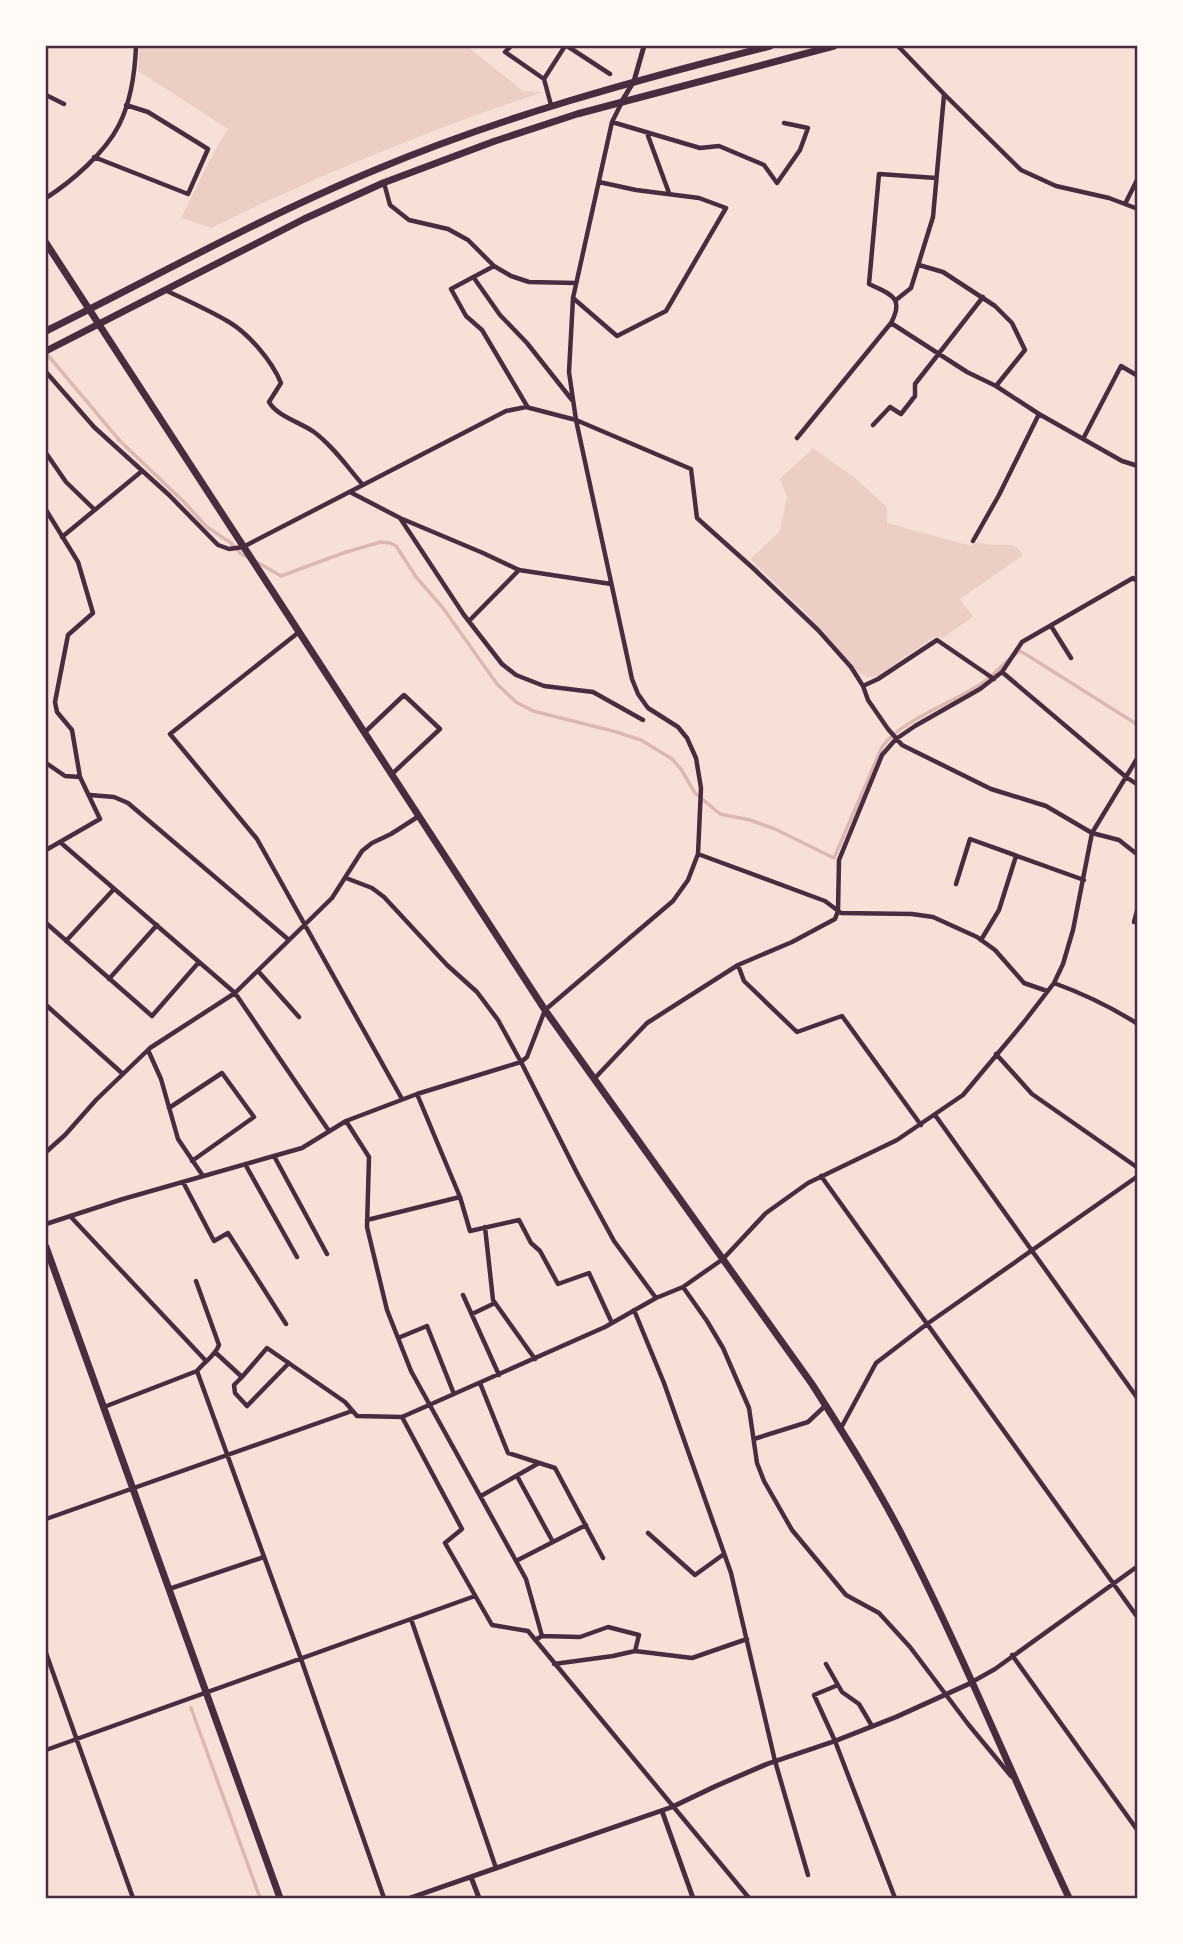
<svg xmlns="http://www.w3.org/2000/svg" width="1183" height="1944" font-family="'Times New Roman',serif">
	<rect width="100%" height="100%" fill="#f7e1d7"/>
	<path fill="#ebcfc5" d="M139 46H468V47L523 91 543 92C429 130 319 175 211 228L181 218 214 152 228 129 138 71Z
		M813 448 854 477 887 507V523L971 546 977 542C983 543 990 545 996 545 1009 544 1015 543 1023 555L960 599 973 617 943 638 934 637 877 676 869 677 860 674 808 615 750 559 780 531 787 497 780 479Z"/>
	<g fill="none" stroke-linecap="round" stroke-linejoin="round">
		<path stroke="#dcb8b0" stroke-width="3.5" d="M46 353 120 441 184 502 207 527 231 543 241 554 247 557
			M257 562 281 576 346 552 381 542 390 543 396 546 416 577 443 608 497 684 516 702 533 711 613 731 641 740 672 759 681 769 695 793 720 814 750 820 775 829 834 858 882 747C902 719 954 703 984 682 993 676 1000 667 1008 660
			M1015 655 1020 651 1027 655 1138 725
			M191 1708 260 1898"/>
		<path stroke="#4a2c40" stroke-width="4.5" d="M511 46 505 52 544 79
			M567 46 610 74
			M898 46 944 94 1021 170 1056 186 1109 198 1138 209
			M46 95 64 104
			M551 105 544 79 565 46
			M612 122 700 148 719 146 764 165 777 183 800 150 808 128 784 123
			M647 133 669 193
			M94 157 188 194 208 149 148 112 126 105
			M384 183 390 205 409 220 448 229 468 240 494 266 511 276 529 282 576 283
			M46 198C71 182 105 153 119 125 131 101 135 72 136 46
			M1125 204 1138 178
			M919 265 943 272 995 306 1012 323 1025 350 996 386
			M494 266 451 289 466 316 482 330 527 406
			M474 278 500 315 527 343 572 400
			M165 290C186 300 209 310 229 322 249 334 272 361 281 383L269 402C278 417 300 422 314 432 333 446 348 468 363 485
			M573 298 617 336 666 311 726 208 699 198 636 190 599 182
			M896 300 911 288 933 217 944 95
			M891 323 967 372 996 386 1039 414 1122 461 1138 466
			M46 372 94 427 169 495 218 545 229 549 243 547 506 411 526 407 576 420 691 469 697 518 754 569 818 630 851 667 863 686 868 700 888 729 902 745 991 789 1046 806 1092 833 1119 840 1138 855
			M873 425 890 407 901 414 915 396V384L983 297
			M797 438 891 323C905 297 890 294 869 284L879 174 936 178
			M1083 439 1121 366 1138 376
			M46 453 66 482 95 510
			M350 492 400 518 464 615 502 664 516 675 544 686 593 692 643 720
			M46 510 78 562 93 613 68 635 55 702 57 712 72 730 80 777 100 819 46 850
			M400 518 483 553 519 570 611 584
			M62 537 142 471
			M973 541 999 495 1039 414
			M469 621 519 570
			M1051 626 1071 658
			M299 632 170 734 257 839 402 1099
			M1002 672 1126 777 1138 785
			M863 686 878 679 937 640 994 679
			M365 732 404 695 440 729 392 774
			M46 763 65 776 80 777
			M90 795 114 797 128 803 289 940
			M60 842 235 993 329 1131
			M698 854 825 901 841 913 912 914 933 917 977 937 995 950 1024 983 1047 991
			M346 878 372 888 384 897 447 965 477 992 498 1020 521 1062 578 1175 614 1241 656 1298
			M956 884 970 839 1084 880
			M1134 922 1138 907
			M46 923 152 1016 199 962
			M981 940 999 910 1016 856
			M66 941 114 889
			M738 965 744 981 797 1032 842 1016 921 1125
			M258 971 299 1017
			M109 979 157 925
			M1054 983C1084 994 1111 1007 1138 1024
			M46 1005 123 1074
			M148 1050 161 1079 178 1139 203 1176
			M996 1054 1032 1094 1138 1168
			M594 1079 647 1023 738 965 792 942 835 919 838 911 839 860 882 755 896 739 915 726 980 689 1002 672 1022 642 1133 578 1138 582
			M417 1094 460 1197 470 1231 519 1220 531 1243 540 1251 558 1284 589 1273 612 1323
			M169 1108 222 1073 254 1117 192 1161
			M935 1115 1138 1399
			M346 1121 369 1157 367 1227 387 1310 411 1371 526 1579 542 1636
			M46 1152 65 1135 96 1100 150 1048 235 993 332 898 362 851 372 843 391 834 419 816
			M274 1156 327 1254
			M245 1164 297 1257
			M821 1176 1138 1618
			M183 1182 214 1241 228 1233 286 1324
			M70 1216 206 1361
			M367 1220 460 1197
			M46 1224 123 1199 302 1148 346 1121 417 1094 521 1062 527 1057 545 1010 673 901 688 880 698 854 701 788 696 758 687 738 678 727 648 708 638 694 632 679 576 420 569 372 573 298 612 122 622 102
			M485 1227 493 1300 535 1359
			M683 1287 707 1321 723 1348 749 1408 757 1463 764 1481 792 1530 846 1595 879 1613 910 1647 968 1724 1011 1776
			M463 1295 499 1375
			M634 1310 664 1383 731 1573 775 1761 808 1875
			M472 1314 495 1303
			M398 1338 427 1326 454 1394
			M216 1353 242 1377 267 1348 345 1402 357 1416 402 1417 605 1327 656 1298 683 1287 723 1259 766 1213 808 1183 897 1140 963 1095 1024 1022 1054 983 1063 964 1073 930 1092 833 1138 757
			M197 1371 301 1659 384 1898
			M242 1377 234 1385 235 1393 247 1406 289 1363
			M480 1383 508 1453 555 1468 603 1558
			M104 1407 197 1371C204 1362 215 1356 219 1345L196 1281
			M402 1417 462 1529 445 1543 492 1625 528 1631 749 1898
			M841 1428 876 1363 927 1324 1138 1176
			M754 1439 808 1422 825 1406
			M517 1476 553 1542
			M481 1496 539 1463
			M46 1519 352 1411
			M648 1533 695 1575 724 1554
			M516 1561 586 1525
			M169 1589 264 1557
			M411 1619 496 1868
			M535 1640 542 1636 580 1637 608 1627 639 1635 635 1651 692 1658 747 1639
			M46 1653 133 1898
			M1012 1655 1138 1831
			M554 1664 613 1656 635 1651
			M826 1664 842 1692 859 1704 872 1726
			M972 1682 995 1669 1138 1566
			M838 1685 814 1695 835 1741 895 1898
			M46 1750 475 1596"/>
		<path stroke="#4a2c40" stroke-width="5" d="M622 101 634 81 644 46
			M662 1811 693 1898
			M471 1877 479 1898
			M410 1898 672 1807 716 1786 767 1764 835 1741 896 1717 971 1683"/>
		<path stroke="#4a2c40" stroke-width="7" d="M46 243 545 1010 812 1384C844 1434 875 1483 902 1535 963 1654 1013 1778 1069 1898
			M46 331C155 277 262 217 375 170 503 116 636 80 770 46
			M46 351 304 219 383 183 495 141 577 114 834 46
			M46 1247 280 1898"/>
	</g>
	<rect width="1183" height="1944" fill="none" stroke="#fffaf5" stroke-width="94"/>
	<rect x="47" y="47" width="1089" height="1850" fill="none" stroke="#4a2c40" stroke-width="2.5"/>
</svg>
